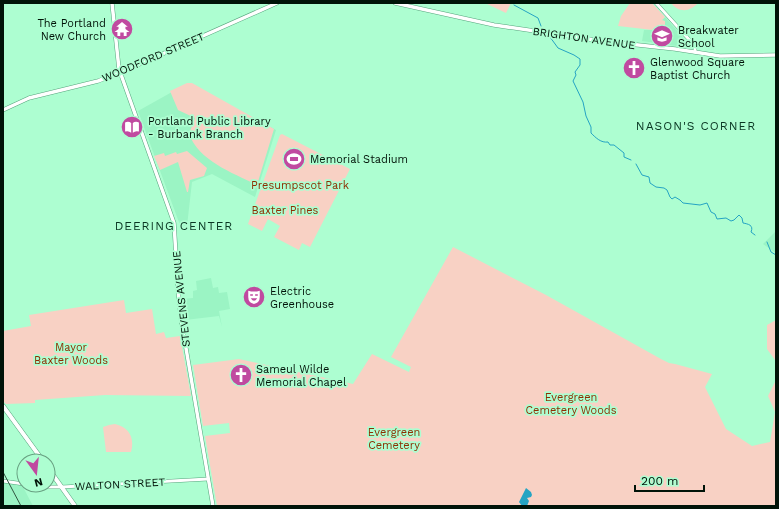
<svg xmlns="http://www.w3.org/2000/svg" width="779" height="509" font-family="'Work Sans',sans-serif">
	<rect width="100%" height="100%" fill="#adfed1"/>
	<path fill="#9bf4c4" d="M665 17 692 48H691L642 41 644 30H652Z
		M188 83 276 130 255 197 212 174 192 182 187 226 180 225 138 111Z
		M776 231V253L763 244Z
		M211 278 213 288 218 287 219 293 227 292 230 309 219 311 222 327 219 316 185 320 182 299 193 298V291L197 290 196 281Z
		M3 482 22 485 33 506H3Z"/>
	<path fill="#f8d1c4" d="M485 3H511L506 13Z
		M630 3H652L665 17 662 20 665 21V26L657 35H655L653 30 618 26 621 16Z
		M671 3H698C690 12 679 13 671 3Z
		M187 83H192L274 129 257 185C233 173 199 161 189 134L195 118 178 110 170 91Z
		M282 134 350 169 310 247 302 243 299 250 274 237 280 226 268 219 262 231 248 224 280 135Z
		M187 151 207 168 204 176 190 180 188 192H187L178 162 160 170 154 156 164 153 165 156 176 152 177 154Z
		M453 247 546 295 661 359 669 363 675 364 712 374 705 387 726 429 752 446 770 442 775 412 768 396 776 380 775 360 767 349V325L776 320V506H217L205 436 230 433 229 423 203 426 193 365 239 359 353 384 372 354 409 372 411 367 391 357Z
		M124 300 126 313 152 309 156 334 164 332 166 338 180 336 191 396 105 395 35 400V403L6 404 3 401V331L31 326 29 315Z
		M115 424C129 427 135 438 131 452H106L103 427 109 425Z"/>
	<path fill="#25a4c3" d="M526 488 531 492 532 495 531 497 527 498 529 501 527 506H522L519 502Z"/>
	<g fill="none" stroke-linecap="round" stroke-linejoin="round">
		<path stroke="#25a4c3" stroke-width="1" d="M514 5 538 18 541 26
			M550 37 558 48 574 55 580 59V65L575 72 576 75 573 81 583 102 586 116 591 127V133C596 138 601 143 608 142L610 145H614L624 153V157L631 160
			M636 164 642 175 649 177 650 183 656 187 664 188 667 190 670 197 672 199 675 197 680 200 683 203 700 205 707 203 711 212 715 214 717 219 726 218 731 221 734 220 739 215 742 218 743 223C748 224 754 225 751 232L755 235
			M767 242 771 252 776 255"/>
		<g stroke="#55a57c" stroke-width="4">
			<path id="tertiary" d="M656 3 695 46V52
				M3 481 24 484
				M31 485 45 487H62L208 479"/>
		</g>
		<g stroke="#55a57c" stroke-width="4.5">
			<path id="secondary" d="M112 3 119 69 174 223 178 289 181 319 213 506
				M395 3 494 25 602 41 675 49 720 56 776 55
				M3 110 29 98 98 81 124 71 277 3"/>
		</g>
		<g stroke="#55a57c" stroke-width="5">
			<path id="trunk" d="M3 406 43 461
				M48 468 75 506"/>
		</g>
		<use href="#tertiary" stroke="#fff" stroke-width="3"/>
		<use href="#secondary" stroke="#fff" stroke-width="3.5"/>
		<use href="#trunk" stroke="#fff" stroke-width="4"/>
		<path stroke="#315641" stroke-width="1" d="M3 472 21 506"/>
	</g>
	<defs>
		<g id="temple-disc" transform="scale(1.15)"><circle r="9.5" fill="#c04aa0" stroke="#adfed1"/><path d="M0-6L5-2H3V0L6.5 2.5H4V6H1.5V3h-3V6H-4V2.5H-6.5L-3 0V-2H-5Z" fill="#fff"/></g>
		<g id="school-disc" transform="scale(1.15)"><circle r="9.5" fill="#c04aa0" stroke="#adfed1"/><path d="M0-5L7-2L0 1L-7-2ZM-4 1L0 2.5L4 1V4Q0 6-4 4Z" fill="#fff"/></g>
		<g id="church-disc" transform="scale(1.15)"><circle r="9.5" fill="#c04aa0" stroke="#adfed1"/><path d="M-1.2-6h2.4v3.5h3.3v2.4h-3.3V6h-2.4V-.1h-3.3v-2.4h3.3Z" fill="#fff"/></g>
		<g id="library-disc" transform="scale(1.15)"><circle r="9.5" fill="#c04aa0" stroke="#adfed1"/><path d="M-6-4Q-3-5.5-.7-3.5V5Q-3 3-6 4ZM6-4Q3-5.5 .7-3.5V5Q3 3 6 4Z" fill="#fff"/></g>
		<g id="stadium-disc" transform="scale(1.15)"><circle r="9.5" fill="#c04aa0" stroke="#adfed1"/><path d="M0-5a6.5 5 0 1 0 0 10a6.5 5 0 1 0 0-10ZM-3.5-1.8h7v3.6h-7Z" fill="#fff"/></g>
		<g id="theatre-disc" transform="scale(1.15)"><circle r="9.5" fill="#c04aa0" stroke="#adfed1"/><path d="M-5-5.5Q0-4 5-5.5V0Q5 5 0 6Q-5 5-5 0ZM-3.3-2.5H-1v1.5H-3.3ZM1-2.5H3.3v1.5H1ZM-2.8 1Q0 5.5 2.8 1Z" fill="#fff"/></g>
	</defs>
	<g fill-rule="evenodd">
		<use href="#temple-disc" x="122" y="29"/>
		<use href="#school-disc" x="662" y="36"/>
		<use href="#church-disc" x="634" y="68"/>
		<use href="#library-disc" x="132" y="127"/>
		<use href="#stadium-disc" x="294" y="159"/>
		<use href="#theatre-disc" x="254" y="297"/>
		<use href="#church-disc" x="241" y="375"/>
	</g>
	<g text-anchor="middle" stroke-width="3.5" stroke-linejoin="round" paint-order="stroke">
		<g font-size="11" fill="#001308" stroke="#adfed1" text-anchor="start">
			<text x="106" y="27" text-anchor="end">The Portland<tspan x="106" dy="13">New Church</tspan></text>
			<text x="678" y="34">Breakwater<tspan x="678" dy="13">School</tspan></text>
			<text x="650" y="66">Glenwood Square<tspan x="650" dy="13">Baptist Church</tspan></text>
			<text x="148" y="125">Portland Public Library<tspan x="148" dy="13">- Burbank Branch</tspan></text>
			<text x="310" y="163">Memorial Stadium</text>
			<text x="270" y="295">Electric<tspan x="270" dy="13">Greenhouse</tspan></text>
			<text x="256" y="373">Sameul Wilde<tspan x="256" dy="13">Memorial Chapel</tspan></text>
		</g>
		<g font-size="11" fill="#001308" stroke="#adfed1">
			<text transform="translate(584 38) rotate(8)" y="4">BRIGHTON AVENUE</text>
			<text transform="translate(153 57) rotate(-23)" y="4">WOODFORD STREET</text>
			<text transform="translate(181 299) rotate(-96)" y="4">STEVENS AVENUE</text>
			<text transform="translate(120 484) rotate(-3)" y="4">WALTON STREET</text>
		</g>
		<g font-size="11" fill="#8d2f03" stroke="#adfed1">
			<text x="300" y="189">Presumpscot Park</text>
			<text x="285" y="214">Baxter Pines</text>
			<text x="71" y="351">Mayor<tspan x="71" dy="13">Baxter Woods</tspan></text>
			<text x="571" y="401">Evergreen<tspan x="571" dy="13">Cemetery Woods</tspan></text>
			<text x="394" y="436">Evergreen<tspan x="394" dy="13">Cemetery</tspan></text>
		</g>
		<g font-size="12" letter-spacing="1" fill="#093622" stroke="#adfed1">
			<text x="696" y="130">NASON'S CORNER</text>
			<text x="174" y="230">DEERING CENTER</text>
		</g>
	</g>
	<rect width="779" height="509" fill="none" stroke="#001308" stroke-width="8"/>
	<g transform="translate(36 473) rotate(165)"><circle r="19" fill="#adfed1" stroke="#68a081"/>
	<path d="M0-3L7 15L0 10L-7 15Z" fill="#c04aa0"/>
	<text y="-6" font-size="11" font-weight="bold" text-anchor="middle" fill="#001308">N</text>
	</g>
	<path d="M635 485v6h69v-6" fill="none" stroke="#001308" stroke-width="2"/>
	<text x="641" y="485" font-size="12" fill="#001308" stroke="#adfed1" stroke-width="3" paint-order="stroke">200 m</text>
</svg>
